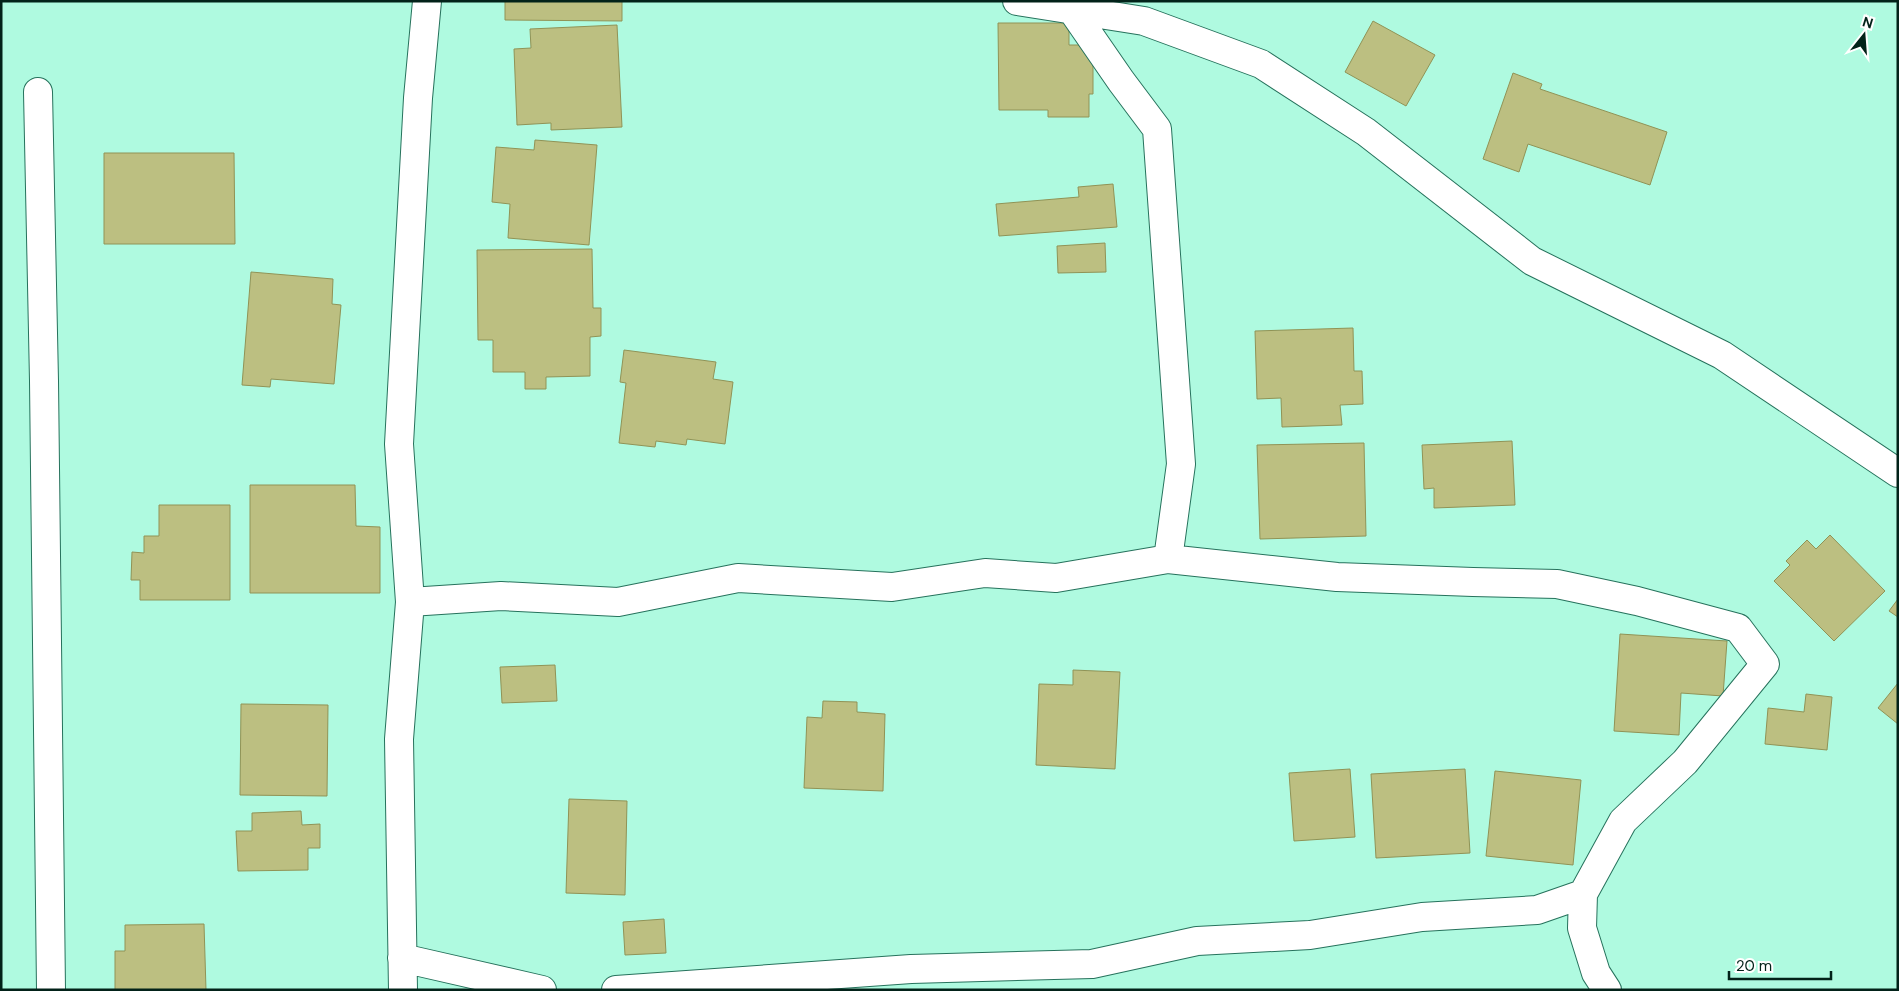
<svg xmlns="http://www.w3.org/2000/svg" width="1899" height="991" font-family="'DM Sans',sans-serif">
	<rect width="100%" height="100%" fill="#affae0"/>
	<path fill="#bcbf81" stroke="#909356" d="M505 1H622V21L505 20Z
		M1373 21 1435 55 1406 106 1345 72Z
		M998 23H1069V45H1093V94H1089V117H1048V110H999Z
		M617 25 622 127 551 130V123L517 125 514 49 531 48 530 29Z
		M1513 73 1542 84 1540 89 1667 132 1650 185 1528 144 1519 172 1483 159Z
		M535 140 597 145 589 245 508 238 510 204 492 202 496 147 534 150Z
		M104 153H234L235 244H104Z
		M1113 184 1117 227 999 236 996 204 1079 197 1078 187Z
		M1105 243 1106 272 1058 273 1057 246Z
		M592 249 593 308H601V336L590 337V376L546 377V389H525V372H493V340H478L477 250Z
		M251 272 333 279 332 304 341 305 334 384 271 379 270 387 242 385Z
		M1353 328 1354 371H1362L1363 404 1340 405 1342 425 1282 427 1281 398 1257 399 1255 331Z
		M624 350 716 362 713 379 733 382 725 444 687 439 686 445 656 441 655 447 619 443 626 383 620 382Z
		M1512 441 1515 505 1434 508V488L1424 489 1422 445Z
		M1364 443 1366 536 1260 539 1257 445Z
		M250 485H355L356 526 380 527V593H250Z
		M159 505H230V600H140V580H131L132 552 144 553V536H159Z
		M1830 535 1885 591 1834 641 1774 581 1790 565 1786 561 1807 540 1816 549Z
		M1898 599V617L1889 611Z
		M1620 634 1727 641 1723 696 1681 693 1679 735 1614 731Z
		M555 665 557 701 502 703 500 667Z
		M1073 670 1120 672 1115 769 1036 765 1039 684 1073 685Z
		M1898 683V724L1878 708Z
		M1806 694 1832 697 1827 750 1765 744 1768 708 1804 712Z
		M823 701 857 702V712L885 714 883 791 804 788 807 717 822 718Z
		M241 704 328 705 327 796 240 795Z
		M1350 769 1355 837 1294 841 1289 773Z
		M1465 769 1470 853 1376 858 1371 774Z
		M1495 771 1581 780 1573 865 1486 856Z
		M569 799 627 801 625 895 566 893Z
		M301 811 302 825 320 824V848H308V870L238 871 236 831H252V813Z
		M664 919 666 953 625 955 623 922Z
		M204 924 206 990H115V951H125V925Z"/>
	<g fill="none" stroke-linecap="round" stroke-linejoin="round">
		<g stroke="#26725c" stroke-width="30">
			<path id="minor" d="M1017 1 1144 21 1261 64 1366 132 1532 261 1722 355 1898 473
				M1072 10 1121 81 1157 129 1181 464 1168 559
				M38 92 44 381 51 990
				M410 602 501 596 618 602 738 578 892 587 985 573 1056 578 1168 559 1337 577 1473 582 1557 584 1637 601 1738 628 1765 664 1685 762 1623 821 1583 894 1537 910 1422 917 1310 935 1197 941 1092 964 911 969 616 990
				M1583 894 1582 928 1596 973 1607 990
				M402 958 542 990
				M403 990 399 739 410 602 399 444 418 98 427 1"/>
		</g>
		<use href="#minor" stroke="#fff" stroke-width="28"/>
	</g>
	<rect width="1899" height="991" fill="none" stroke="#022219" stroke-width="5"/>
	<g transform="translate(1864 35) rotate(17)" stroke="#ffffff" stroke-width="4" paint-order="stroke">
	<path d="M0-4L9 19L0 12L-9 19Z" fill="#022219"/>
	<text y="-8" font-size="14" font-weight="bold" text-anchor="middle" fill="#022219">N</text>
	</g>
	<path d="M1729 971v8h102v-8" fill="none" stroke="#022219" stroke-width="2.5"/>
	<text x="1736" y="971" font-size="15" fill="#022219" stroke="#ffffff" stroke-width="4" paint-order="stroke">20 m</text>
</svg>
